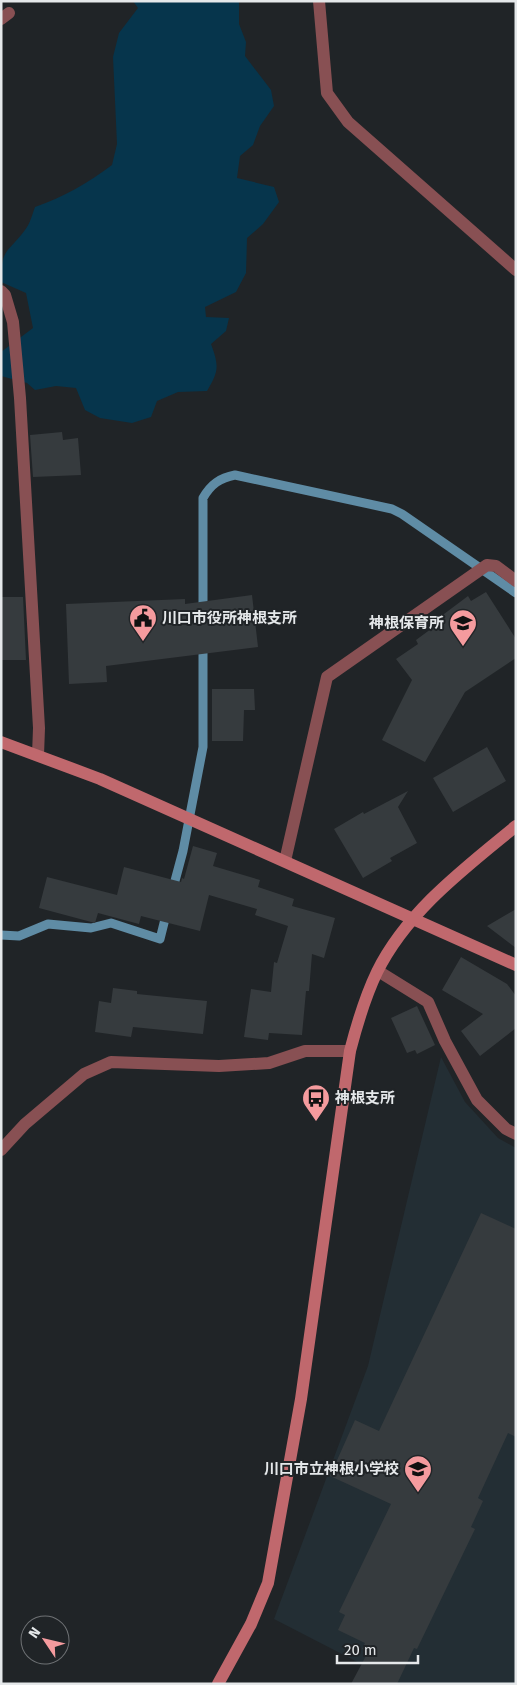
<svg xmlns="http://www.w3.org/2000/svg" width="517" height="1685" font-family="'Fira Sans','Noto Sans JP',sans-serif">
	<rect width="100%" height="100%" fill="#202427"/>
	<path fill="#232e34" d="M441 1057 465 1102 498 1138 516 1148V1684H400L274 1619 368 1366Z"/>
	<path fill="#06354c" d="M133 1H239V24L246 42 245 56 271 90 274 106 260 126 253 145 240 156 237 178 274 187 279 202 263 224 247 238 246 273 236 292 205 307 206 317 229 318 226 331 211 344C219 366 219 371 207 391L178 392 157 401 151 417 132 423 100 418 85 410 76 388 56 386 35 390 27 383 1 376V352L33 328 26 293 1 282C1 248 7 254 25 230 30 224 32 215 35 207 64 197 88 183 112 165L117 144 113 57 119 33 138 8Z"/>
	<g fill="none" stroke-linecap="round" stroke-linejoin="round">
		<path stroke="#5f8ca5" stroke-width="9" d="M203 612V498C211 484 220 478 235 475L392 509 402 514 516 593
			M172 892 183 851 203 747V643
			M1 935 19 936 48 924 91 928 111 923 160 939 167 911"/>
	</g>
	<path fill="#363b3e" d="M62 432 63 440 78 438 81 475 33 477 30 435Z
		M486 592 516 639V658L465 692 425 762 382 740 412 680 396 659 418 644 416 640 435 626 432 623 468 596 471 601Z
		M252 595 258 647 106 666 107 682 69 684 66 604 185 599V604Z
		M1 597H23L26 660H1Z
		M212 689H254L255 710H244L243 741H212Z
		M487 747 506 781 453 812 433 778Z
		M408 791 398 807 417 843 390 858 392 861 363 878 334 829 363 812 364 814Z
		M193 846 217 853 213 866 260 880 258 887 294 899 292 906 335 918 324 958 312 954 309 991H306L302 1035 269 1033 268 1040 244 1037 251 989 271 992 274 962 277 963 288 926 255 915 257 909 209 895 200 931 141 916 139 924 98 913 95 923 39 908 47 877 117 895 124 867 181 882 182 878 184 879Z
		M516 909V948L487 926Z
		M461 957 507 984 516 996V1028L480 1056 461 1031 483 1014 442 990Z
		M113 988 137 991V994L207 1001 203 1034 133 1027 131 1037 95 1032 99 1001 111 1003Z
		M417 1006 435 1045 417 1054 415 1050 407 1053 391 1018Z
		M481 1213 516 1229V1437L508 1433 478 1498 483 1501 471 1527 475 1529 417 1649 414 1648 397 1684H351L368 1652 362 1649 365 1643 338 1630 345 1615 339 1612 391 1504 330 1476 355 1420 379 1431Z"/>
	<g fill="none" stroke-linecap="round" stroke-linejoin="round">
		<path stroke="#885053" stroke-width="12" d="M1 19 9 13"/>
		<path stroke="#885053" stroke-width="12" d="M319 1 327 93 348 122 516 270
			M1 291 5 295 13 322 20 398 39 728 38 755
			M285 861 327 677 487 565 496 566 516 581
			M378 971 428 1002 445 1041 477 1100 506 1129 516 1134
			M1 1150 25 1124 84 1074 111 1062 219 1066 269 1063 305 1051H350"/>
		<path stroke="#c0686d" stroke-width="12" d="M1 742 100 779 516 965
			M218 1684 251 1624 268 1583 301 1399 350 1051C357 1024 365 997 377 972 407 911 465 868 516 826"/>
	</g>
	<defs>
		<g id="civic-pin" transform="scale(1.4375)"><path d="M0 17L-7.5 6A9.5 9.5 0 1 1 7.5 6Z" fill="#f59b9e" stroke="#202427"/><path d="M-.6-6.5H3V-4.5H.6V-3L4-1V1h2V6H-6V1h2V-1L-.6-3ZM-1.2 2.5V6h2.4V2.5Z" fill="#111"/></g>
		<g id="school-pin" transform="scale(1.4375)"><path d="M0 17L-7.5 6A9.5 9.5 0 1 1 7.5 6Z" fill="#f59b9e" stroke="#202427"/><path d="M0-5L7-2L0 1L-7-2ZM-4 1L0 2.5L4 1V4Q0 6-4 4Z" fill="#111"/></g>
		<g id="bus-pin" transform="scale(1.4375)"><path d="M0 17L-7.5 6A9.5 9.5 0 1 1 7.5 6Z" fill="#f59b9e" stroke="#202427"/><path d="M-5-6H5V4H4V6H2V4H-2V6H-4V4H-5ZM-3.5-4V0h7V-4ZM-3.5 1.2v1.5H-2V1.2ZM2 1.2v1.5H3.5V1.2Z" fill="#111"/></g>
	</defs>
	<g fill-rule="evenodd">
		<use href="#civic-pin" x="143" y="618"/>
		<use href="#school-pin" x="463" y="623"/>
		<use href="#bus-pin" x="316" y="1098"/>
		<use href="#school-pin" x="418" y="1469"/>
	</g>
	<g text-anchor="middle" stroke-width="4" stroke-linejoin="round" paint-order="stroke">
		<g font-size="15" font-weight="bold" fill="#e5e8ea" stroke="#202427" text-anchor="start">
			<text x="162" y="623">川口市役所神根支所</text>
			<text x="444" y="628" text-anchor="end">神根保育所</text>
			<text x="335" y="1103">神根支所</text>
			<text x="399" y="1474" text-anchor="end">川口市立神根小学校</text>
		</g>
	</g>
	<rect width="517" height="1685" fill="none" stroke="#e5e8ea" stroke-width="5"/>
	<g transform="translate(45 1640) rotate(305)"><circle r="24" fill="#202427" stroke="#6f7275"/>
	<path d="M0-4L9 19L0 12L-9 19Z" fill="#f59b9e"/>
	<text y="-8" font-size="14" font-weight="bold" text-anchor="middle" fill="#e5e8ea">N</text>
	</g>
	<path d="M337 1655v8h81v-8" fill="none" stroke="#e5e8ea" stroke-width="2.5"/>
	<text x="344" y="1655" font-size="15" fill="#e5e8ea" stroke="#202427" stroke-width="4" paint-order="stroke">20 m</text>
</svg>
